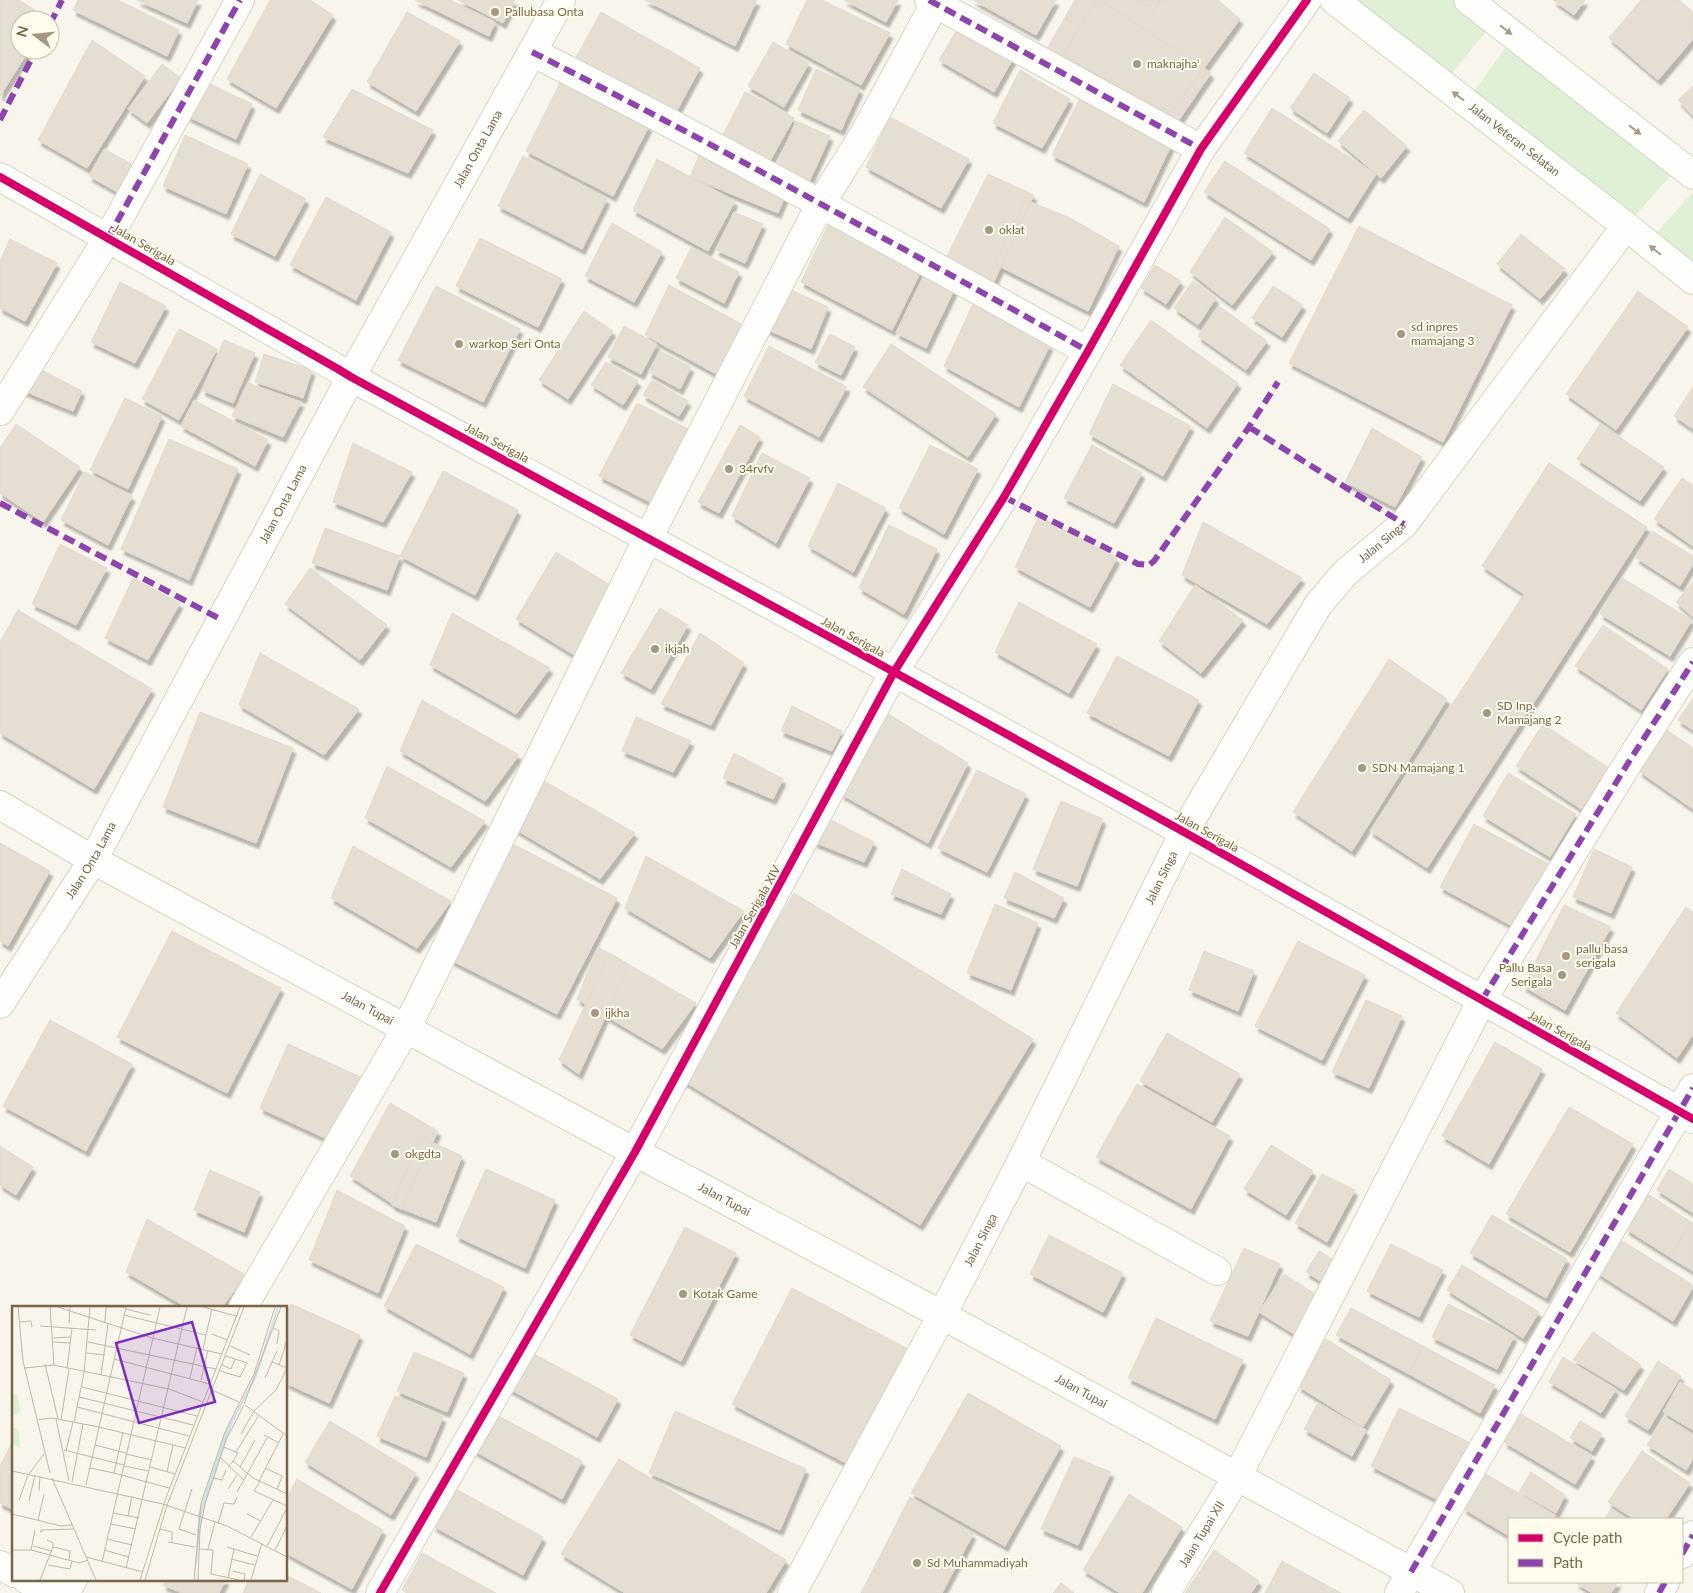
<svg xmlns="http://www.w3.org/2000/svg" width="1693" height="1593" font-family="Lato,sans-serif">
	<defs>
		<filter id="shadow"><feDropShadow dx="3" dy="5.5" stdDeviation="1" flood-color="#0004"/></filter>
	</defs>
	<rect width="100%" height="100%" fill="#f8f6ec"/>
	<path fill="#dff0d6" d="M1334 0H1468L1494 21 1443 85Z
		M1514 36 1680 165 1626 226 1466 102Z
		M1693 192V280L1647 243Z"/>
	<path fill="#e5dfd3" stroke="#e1dbce" filter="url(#shadow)" d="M0 0H19L48 19 20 20V50H29L0 96Z
		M78 0H118L179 30 167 56 73 10Z
		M137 0H198L187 23Z
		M270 0H310L333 15 276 108 227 79Z
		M415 0H450L495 22 489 36Z
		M458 0H515L503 23Z
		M645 0H757L735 46Z
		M807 0H822L890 33 861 85 786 44Z
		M844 0H898L886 22Z
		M973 0H1056L1036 35Z
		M1075 0H1218L1240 19 1172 112 1045 52Z
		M1097 0H1100L1211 73 1177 123 1063 54Z
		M1140 0H1161L1152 12Z
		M1553 0H1585L1574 15Z
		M1641 0H1679L1693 12V39L1658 80 1609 38Z
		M407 12 460 41 416 111 367 82Z
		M601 12 700 68 674 116 574 61Z
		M961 23 1015 55 994 92 939 60Z
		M92 40 145 76 87 168 38 140Z
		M773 42 809 63 784 107 748 86Z
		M162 64 181 78 147 123 128 109Z
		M816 69 860 89 841 130 798 110Z
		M1020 70 1070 99 1042 148 993 123Z
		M1314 73 1350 98 1327 133 1290 108Z
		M204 81 252 104 236 139 187 116Z
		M561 81 649 126 613 196 526 151Z
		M1693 86V116L1678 100Z
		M352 89 433 130 408 173 323 137Z
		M745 92 794 118 766 168 719 143Z
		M1083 92 1175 137 1144 202 1052 155Z
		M1272 108 1376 174 1348 218 1244 153Z
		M1364 110 1407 146 1381 178 1338 141Z
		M890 117 969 159 941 208 866 167Z
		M796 121 830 136 809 182 776 168Z
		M185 135 248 164 226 214 163 186Z
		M104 149 143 170 128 198 89 176Z
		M700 153 788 189 778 213 690 177Z
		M523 156 607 199 582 249 498 206Z
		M657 159 735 201 708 251 633 210Z
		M1225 161 1330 229 1311 260 1204 192Z
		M260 174 306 199 275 256 231 234Z
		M988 174 1034 195 991 288 943 264Z
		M326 197 391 232 356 300 290 265Z
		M1026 200 1070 218 1119 246 1088 311 995 264Z
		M734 212 763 224 745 263 716 250Z
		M1225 217 1273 252 1232 305 1190 272Z
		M831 219 924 265 892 330 801 282Z
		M612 223 662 252 634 302 585 276Z
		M1359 226 1512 305 1443 442 1289 363Z
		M1521 234 1565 269 1540 299 1497 264Z
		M480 238 562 279 538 327 456 286Z
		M10 239 57 263 25 321 0 308V261Z
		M691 248 739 272 724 303 676 278Z
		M1155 265 1181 281 1166 304 1141 288Z
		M926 271 956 286 926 348 896 333Z
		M1193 281 1216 298 1198 325 1174 308Z
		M120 282 166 306 135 363 91 342Z
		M669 285 747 327 720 376 645 335Z
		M780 285 828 307 811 349 762 327Z
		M436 286 520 329 483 402 398 360Z
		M1273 286 1303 305 1282 337 1252 318Z
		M1638 291 1688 327 1616 430 1566 394Z
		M974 302 1050 345 1019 407 944 366Z
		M1219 306 1267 341 1246 370 1198 336Z
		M584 311 613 331 568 399 539 380Z
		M1151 320 1238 383 1207 428 1120 365Z
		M624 326 657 344 641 374 608 357Z
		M179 329 217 349 179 420 142 399Z
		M830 334 855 347 841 375 815 362Z
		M224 340 255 353 233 403 202 390Z
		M891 344 996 414 968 457 863 387Z
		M769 346 847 387 819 437 744 396Z
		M660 351 691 367 680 389 649 372Z
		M264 354 312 370 303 398 255 382Z
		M606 362 638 381 623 405 591 385Z
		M34 366 82 391 73 411 22 390Z
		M652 380 688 401 679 416 643 395Z
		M248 383 301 402 283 437 232 416Z
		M1113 384 1191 426 1163 476 1089 434Z
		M1693 387V429L1674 416Z
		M125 398 162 416 128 489 90 470Z
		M194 400 268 440 255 466 181 426Z
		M637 403 696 433 654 504 599 476Z
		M16 424 80 467 43 522 0 493V448Z
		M1600 424 1664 467 1640 501 1577 459Z
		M740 425 760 437 719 513 698 502Z
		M1372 428 1422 457 1395 507 1345 482Z
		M169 439 238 469 189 580 121 549Z
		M353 443 412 472 383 522 333 502Z
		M930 445 978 469 944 534 899 508Z
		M1092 445 1142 473 1114 523 1064 498Z
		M762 453 810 478 776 543 732 516Z
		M1549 463 1647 527 1427 868 1370 831 1524 594 1482 566Z
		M443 471 518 510 475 595 400 556Z
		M85 472 132 496 108 545 61 520Z
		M1682 478 1693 485V546L1654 519Z
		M838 483 886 508 853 572 808 546Z
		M1039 516 1117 558 1090 607 1015 567Z
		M1203 522 1302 578 1267 624 1182 575Z
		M889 525 937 549 904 614 859 588Z
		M325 528 400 556 387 590 312 563Z
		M1652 531 1693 556V564L1680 586 1636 558Z
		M60 544 107 568 76 625 32 604Z
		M556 552 620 591 579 658 516 619Z
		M310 568 387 625 360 660 285 604Z
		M133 578 180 603 148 660 105 638Z
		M1622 578 1692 620 1670 656 1600 614Z
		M1693 582V617L1676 602Z
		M1195 585 1243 620 1201 673 1159 641Z
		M1019 602 1097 644 1069 693 995 652Z
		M660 608 688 625 651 689 621 673Z
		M18 610 152 689 94 789 0 733V642Z
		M452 613 550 668 516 714 430 665Z
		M1603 625 1668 669 1641 710 1575 666Z
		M700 633 744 663 711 725 661 704Z
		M260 653 359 709 324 755 239 705Z
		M1117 656 1199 700 1169 756 1087 713Z
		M1389 659 1447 699 1352 851 1293 812Z
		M1693 698V730L1678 720Z
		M422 700 519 755 485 801 400 751Z
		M792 706 842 731 832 751 781 731Z
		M200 712 293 748 256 843 163 807Z
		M885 712 968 763 928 843 841 794Z
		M636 717 691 741 673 772 622 751Z
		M1543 724 1609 768 1581 809 1516 766Z
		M1667 730 1693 748V809L1639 771Z
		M734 753 783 779 773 799 723 778Z
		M387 766 485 821 451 867 365 818Z
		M977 770 1026 794 987 872 938 848Z
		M1508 773 1576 814 1550 857 1483 816Z
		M537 777 635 833 600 879 515 829Z
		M1061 801 1103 819 1077 886 1033 869Z
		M825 817 874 842 864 862 814 842Z
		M1474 824 1554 867 1520 930 1440 887Z
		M509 842 617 898 557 1014 449 959Z
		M0 843 50 871 8 946 0 941Z
		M353 846 451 901 417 948 331 898Z
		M1594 849 1632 867 1611 913 1573 897Z
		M646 856 744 911 710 958 625 908Z
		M902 869 951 894 941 914 891 894Z
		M1015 872 1064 898 1054 918 1004 898Z
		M794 893 1033 1039 920 1225 682 1080Z
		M995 904 1038 923 1011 990 967 973Z
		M1564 905 1611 927 1565 1010 1523 986Z
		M1686 907 1693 912V1034L1677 1058 1616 1013Z
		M172 931 281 988 227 1093 117 1037Z
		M1298 941 1365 975 1322 1060 1255 1026Z
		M598 947 696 1003 662 1049 577 999Z
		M1204 951 1254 971 1238 1011 1189 990Z
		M610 953 629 965 579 1074 559 1060Z
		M1366 1000 1402 1016 1369 1088 1332 1072Z
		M50 1020 132 1064 86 1151 3 1106Z
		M1167 1033 1240 1074 1212 1122 1140 1081Z
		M1495 1042 1542 1069 1489 1164 1442 1136Z
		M288 1044 367 1080 338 1144 260 1108Z
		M1137 1084 1230 1136 1191 1209 1096 1157Z
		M390 1103 438 1131 401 1209 350 1176Z
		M1569 1107 1633 1144 1570 1252 1506 1214Z
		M420 1137 462 1156 436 1222 392 1205Z
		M1271 1145 1313 1171 1286 1215 1244 1189Z
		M0 1146 33 1167 16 1195 0 1185Z
		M486 1169 555 1200 525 1268 456 1236Z
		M1669 1169 1693 1184V1213L1657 1190Z
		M210 1170 260 1192 244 1232 194 1210Z
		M1322 1174 1355 1190 1327 1242 1295 1223Z
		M337 1190 405 1226 378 1293 309 1260Z
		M1648 1194 1691 1222 1670 1257 1626 1229Z
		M1492 1215 1567 1259 1546 1298 1470 1253Z
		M147 1219 246 1275 222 1307H186L126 1272Z
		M1691 1222 1693 1223V1271L1670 1257Z
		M685 1227 736 1253 681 1361 630 1335Z
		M1049 1235 1123 1273 1103 1312 1030 1274Z
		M1616 1237 1693 1285V1287L1673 1321 1594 1271Z
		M416 1244 504 1287 470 1354 384 1306Z
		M1391 1244 1443 1270 1419 1317 1367 1291Z
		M1244 1248 1280 1264 1248 1336 1210 1321Z
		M1319 1251 1342 1265 1329 1286 1306 1272Z
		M1462 1265 1539 1312 1523 1338 1447 1290Z
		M1284 1274 1326 1301 1302 1339 1259 1312Z
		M792 1288 910 1350 850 1465 732 1404Z
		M291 1304 360 1335 329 1403 286 1383V1314Z
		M1448 1304 1514 1336 1497 1369 1432 1337Z
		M1351 1308 1423 1346 1409 1374 1336 1335Z
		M1156 1318 1243 1360 1215 1419 1128 1378Z
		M1593 1332 1641 1365 1624 1390 1573 1360Z
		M1326 1339 1391 1380 1363 1427 1298 1386Z
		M1423 1346 1495 1385 1480 1413 1409 1374Z
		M528 1351 618 1399 597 1437 508 1388Z
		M414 1352 464 1373 447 1412 397 1391Z
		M1563 1357 1616 1389 1601 1413 1549 1382Z
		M1658 1361 1681 1376 1648 1430 1625 1416Z
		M1680 1382 1693 1390V1430L1663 1412Z
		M968 1393 1061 1446 1005 1546 911 1493Z
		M395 1396 443 1417 426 1457 377 1436Z
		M1318 1403 1366 1430 1352 1456 1304 1429Z
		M1399 1408 1469 1442 1440 1501 1371 1466Z
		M675 1411 806 1469 780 1530 649 1473Z
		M493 1413 582 1461 562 1499 473 1450Z
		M1521 1414 1592 1456 1575 1484 1504 1442Z
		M1665 1417 1693 1435V1459L1686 1470 1647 1445Z
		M330 1421 416 1473 391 1515 305 1462Z
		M1580 1421 1602 1434 1592 1451 1570 1438Z
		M14 1439V1510L0 1503V1466Z
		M1642 1451 1690 1483 1666 1519H1634L1608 1502Z
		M1074 1457 1111 1472 1078 1545 1041 1529Z
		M619 1459 786 1560 766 1593H625L561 1554Z
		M1531 1472 1565 1495 1556 1513 1519 1492Z
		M1484 1473 1555 1515 1553 1519H1509V1536L1463 1508Z
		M297 1479 383 1530 352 1589 286 1553V1500Z
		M454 1488 543 1537 523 1575 433 1526Z
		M1129 1494 1182 1527 1142 1593H1120L1083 1570Z
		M910 1497 973 1534 942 1593H861Z
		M1611 1509 1626 1519H1605Z
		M1214 1550 1259 1581 1251 1593H1185Z
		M422 1553 496 1593H408L402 1590Z
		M1282 1561 1341 1593H1265Z
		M286 1575 321 1593H243L249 1579H286Z
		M166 1579H226L219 1593H182L163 1585Z
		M1575 1582H1618L1611 1593H1592Z
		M1061 1583 1074 1593H1053Z"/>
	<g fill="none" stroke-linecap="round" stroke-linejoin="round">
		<g stroke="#d7d3ca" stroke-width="30">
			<g id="street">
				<path d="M929 0 1201 149"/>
				<path d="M532 52C720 147 904 249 1088 351"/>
				<path d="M0 177 338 369 351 377 894 672 1184 832 1693 1119"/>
				<path d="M0 411 108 238 240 0"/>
				<path id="s1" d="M0 1004 93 860 351 377 561 0"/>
				<path d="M1021 1162 1217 1271"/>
				<path d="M243 1307 406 1029 648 538 821 203 863 136 937 0"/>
				<path d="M1682 1554 1693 1535"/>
				<path d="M0 1565 14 1573"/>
				<path d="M26 1579 51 1593"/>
				<path d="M65 1593 73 1579"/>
				<path d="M380 1593 635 1152 894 672 1004 497 1088 351 1201 149 1307 0"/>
				<path id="s2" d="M792 1593 942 1315 1021 1162 1184 832 1318 605 1345 573 1404 524 1626 226"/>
				<path id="s3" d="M1166 1593 1238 1475 1482 1000 1630 760 1693 662"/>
				<path d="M1399 1593 1693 1088"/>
				<path d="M1659 1593 1665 1582"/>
			</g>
		</g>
		<g stroke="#d6d2c7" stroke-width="30">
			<g id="secondary">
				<path id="s4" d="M1334 0 1626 226 1693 280"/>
				<path d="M1468 0 1693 175"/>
				<path id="s5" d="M0 805 93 860 635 1152 942 1315 1450 1593"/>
			</g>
		</g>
		<use href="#street" stroke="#fefefc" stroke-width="28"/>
		<use href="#secondary" stroke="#fefefc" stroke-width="28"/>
		<path stroke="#8e44ad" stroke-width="6" stroke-dasharray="12 6" stroke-linecap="butt" d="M929 0 1201 149
			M50 24 62 0
			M532 52C720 147 904 249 1088 351
			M0 120 36 50
			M108 238 240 0
			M1249 427 1404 524
			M1004 497 1138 564 1149 565 1154 561 1249 427 1278 382
			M0 503 222 620
			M1482 1000 1630 760 1693 662
			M1682 1554 1693 1535
			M1411 1572 1693 1088
			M1659 1593 1665 1582"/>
		<g stroke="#fffcee" stroke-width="11">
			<path id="cycleway" d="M0 177 338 369 351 377 894 672 1184 832 1693 1119
				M380 1593 635 1152 894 672 1004 497 1088 351 1201 149 1307 0"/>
		</g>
		<use href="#cycleway" stroke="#d6006c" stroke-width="8"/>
	</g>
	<defs><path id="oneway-solid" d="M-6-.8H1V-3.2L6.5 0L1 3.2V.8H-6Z" transform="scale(1.25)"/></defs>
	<g fill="#a89b88">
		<use href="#oneway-solid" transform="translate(1506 30) rotate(38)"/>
		<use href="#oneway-solid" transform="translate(1458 96) rotate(-143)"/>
		<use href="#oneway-solid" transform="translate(1635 130) rotate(38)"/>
		<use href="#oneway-solid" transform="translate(1655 250) rotate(-141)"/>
	</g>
	<g fill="#a59882" stroke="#fffcee" stroke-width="2">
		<circle cx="495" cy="12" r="5"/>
		<circle cx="1137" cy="64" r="5"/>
		<circle cx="989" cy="230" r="5"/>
		<circle cx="1401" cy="334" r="5"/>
		<circle cx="459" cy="344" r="5"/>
		<circle cx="729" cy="469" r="5"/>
		<circle cx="655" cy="649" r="5"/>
		<circle cx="1487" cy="713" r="5"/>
		<circle cx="1362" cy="768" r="5"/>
		<circle cx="1566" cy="956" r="5"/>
		<circle cx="1562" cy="975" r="5"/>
		<circle cx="595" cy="1013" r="5"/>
		<circle cx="395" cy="1154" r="5"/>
		<circle cx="683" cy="1294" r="5"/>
		<circle cx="917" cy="1563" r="5"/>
	</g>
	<g text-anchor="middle" stroke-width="4" stroke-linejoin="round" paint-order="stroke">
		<g font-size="12" fill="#796649" stroke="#fffcee" text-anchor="start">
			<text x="505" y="16">Pallubasa Onta</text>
			<text x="1147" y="68">maknajha'</text>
			<text x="999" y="234">oklat</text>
			<text x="1411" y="331">sd inpres<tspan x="1411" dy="14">mamajang 3</tspan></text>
			<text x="469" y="348">warkop Seri Onta</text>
			<text x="739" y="473">34rvfv</text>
			<text x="665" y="653">ikjah</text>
			<text x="1497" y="710">SD Inp.<tspan x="1497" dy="14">Mamajang 2</tspan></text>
			<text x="1372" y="772">SDN Mamajang 1</text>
			<text x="1576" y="953">pallu basa<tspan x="1576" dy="14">serigala</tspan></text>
			<text x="1552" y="972" text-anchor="end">Pallu Basa<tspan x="1552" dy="14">Serigala</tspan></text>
			<text x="605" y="1017">ijkha</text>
			<text x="405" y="1158">okgdta</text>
			<text x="693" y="1298">Kotak Game</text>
			<text x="927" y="1567">Sd Muhammadiyah</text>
		</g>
		<g font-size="12" fill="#796649" stroke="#fffcee">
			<text dy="4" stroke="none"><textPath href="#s4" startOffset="228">Jalan Veteran Selatan</textPath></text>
			<text dy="4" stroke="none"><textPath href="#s1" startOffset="980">Jalan Onta Lama</textPath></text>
			<text transform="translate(144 245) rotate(30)" y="4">Jalan Serigala</text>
			<text transform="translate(497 443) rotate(28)" y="4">Jalan Serigala</text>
			<text dy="4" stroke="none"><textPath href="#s1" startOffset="575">Jalan Onta Lama</textPath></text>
			<text dy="4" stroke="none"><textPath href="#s2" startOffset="1210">Jalan Singa</textPath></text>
			<text transform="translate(853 637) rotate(29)" y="4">Jalan Serigala</text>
			<text transform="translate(1207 832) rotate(29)" y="4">Jalan Serigala</text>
			<text dy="4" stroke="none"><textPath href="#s1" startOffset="170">Jalan Onta Lama</textPath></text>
			<text dy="4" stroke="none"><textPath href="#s2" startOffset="805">Jalan Singa</textPath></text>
			<text transform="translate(755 907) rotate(-61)" y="4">Jalan Serigala XIV</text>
			<text dy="4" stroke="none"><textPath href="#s5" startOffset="420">Jalan Tupai</textPath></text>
			<text transform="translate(1560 1031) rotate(29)" y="4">Jalan Serigala</text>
			<text dy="4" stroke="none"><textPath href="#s5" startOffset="825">Jalan Tupai</textPath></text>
			<text dy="4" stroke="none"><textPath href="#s2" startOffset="400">Jalan Singa</textPath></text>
			<text dy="4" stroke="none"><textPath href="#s5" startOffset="1230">Jalan Tupai</textPath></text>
			<text dy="4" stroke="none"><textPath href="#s3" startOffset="69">Jalan Tupai XII</textPath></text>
		</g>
	</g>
	<g transform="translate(12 1306)">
		<rect width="275" height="275" fill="#f8f6ec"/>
		<path d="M0 85 1 89 5 88 9 105 0 111ZM0 120 7 125 8 142 0 138Z" fill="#dff0d6"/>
		<path d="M265 1H267L245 70 221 116 190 208 183 274 186 208 213 127 243 69Z" fill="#cce0ea"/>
		<path fill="none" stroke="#c1b8a6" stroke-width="1" d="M6 1 11 55 38 167M38 1 42 59M46 1 140 32 210 48M94 1H114M191 1 224 10M114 3 138 9M112 9 194 29 191 43M8 16 19 15 20 21M93 16 94 1M57 17 58 1M28 20 84 24M262 22 267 25 265 38M200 28 215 34M194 29 200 3M41 32 59 31M41 36 59 37M76 36 204 63M218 40 238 49M74 47 93 49M102 53 198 78M260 56 275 62M33 58 46 113M210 59 219 63 223 53M267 59 275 34M13 62 42 59 157 83 191 96M55 63 60 22M208 65 228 71 235 57 214 50M89 69 96 18M178 72 185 41M253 72 265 45M189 74 196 44M70 81 185 110M200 84 227 96M67 91 181 119M232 98 269 1M233 99 275 130M65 101 177 130M44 113 57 175M25 114 40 112 87 121 173 142M49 114 57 63M62 116 72 67 78 1M111 126 102 167 157 182M229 128 242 105 264 84 275 62M252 129 267 137M83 139 114 147M212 141 226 147 221 155M52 144 112 159M54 145 61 116M224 146 247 109M114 148 140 154M208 151 217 160 221 155 241 172 275 188M112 160 137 165M217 160 232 174M138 161 163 168M228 161 243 134M78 162 102 167M253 162 270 170 265 184M0 165 151 198 215 220 275 251M155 166 161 139M17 168 32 148M40 172 84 274M201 172 210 174 214 164M247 175 271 128M248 175 242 185 275 200M60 176 71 118M74 179 114 1M180 183 167 223 184 229M216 183 225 169M27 185 28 170M225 186 255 132M7 194 16 169M17 195 23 169M101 207 127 212M0 208 49 220 60 219M235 208 249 215M116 210 120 190M26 214 32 188M206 217 212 197 222 198 225 191M99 218 124 223M148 223 160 226V237M29 227V224L62 223M239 231 261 194M95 233 120 239M156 236 183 241M21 240 40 245M255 240 275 202M41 241 58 245 57 254M215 241 245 250M187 243 201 244 199 268 227 274M196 243 203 216M0 244H19L67 257 76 254M19 244 23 224M92 244 117 251M263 244 275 220M74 251 131 266M219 253 243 259M90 256 148 1M36 259 58 263 60 255M114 262 175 1M221 265 233 268 232 274M216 272 222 243M28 274 41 241V237L35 234M128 274 155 189 228 1M133 274 155 199 232 1M182 274 189 197 213 126 242 68 263 1M186 274 188 223 193 198 214 134 232 99M239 274 250 237"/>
		<path fill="#7b2cbf" fill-opacity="0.15" stroke="#7b2cbf" stroke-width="2.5" d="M180 16 203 96 127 117 104 37Z"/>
		<rect width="275" height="275" fill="none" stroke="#796649" stroke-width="2.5"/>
	</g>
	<rect x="1508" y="1518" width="175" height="65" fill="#fffcee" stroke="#c9c0ac"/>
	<rect x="1518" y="1534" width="25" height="8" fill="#d6006c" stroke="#c9c0ac"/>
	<text x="1553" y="1543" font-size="15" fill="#796649">Cycle path</text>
	<rect x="1518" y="1559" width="25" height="8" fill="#8e44ad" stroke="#c9c0ac"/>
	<text x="1553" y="1568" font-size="15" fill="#796649">Path</text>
	<g transform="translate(35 35) rotate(286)"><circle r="24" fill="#fffcee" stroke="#c9c0ac"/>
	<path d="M0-4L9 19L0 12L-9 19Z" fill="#a59882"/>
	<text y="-8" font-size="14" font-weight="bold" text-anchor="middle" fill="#796649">N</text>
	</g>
</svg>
